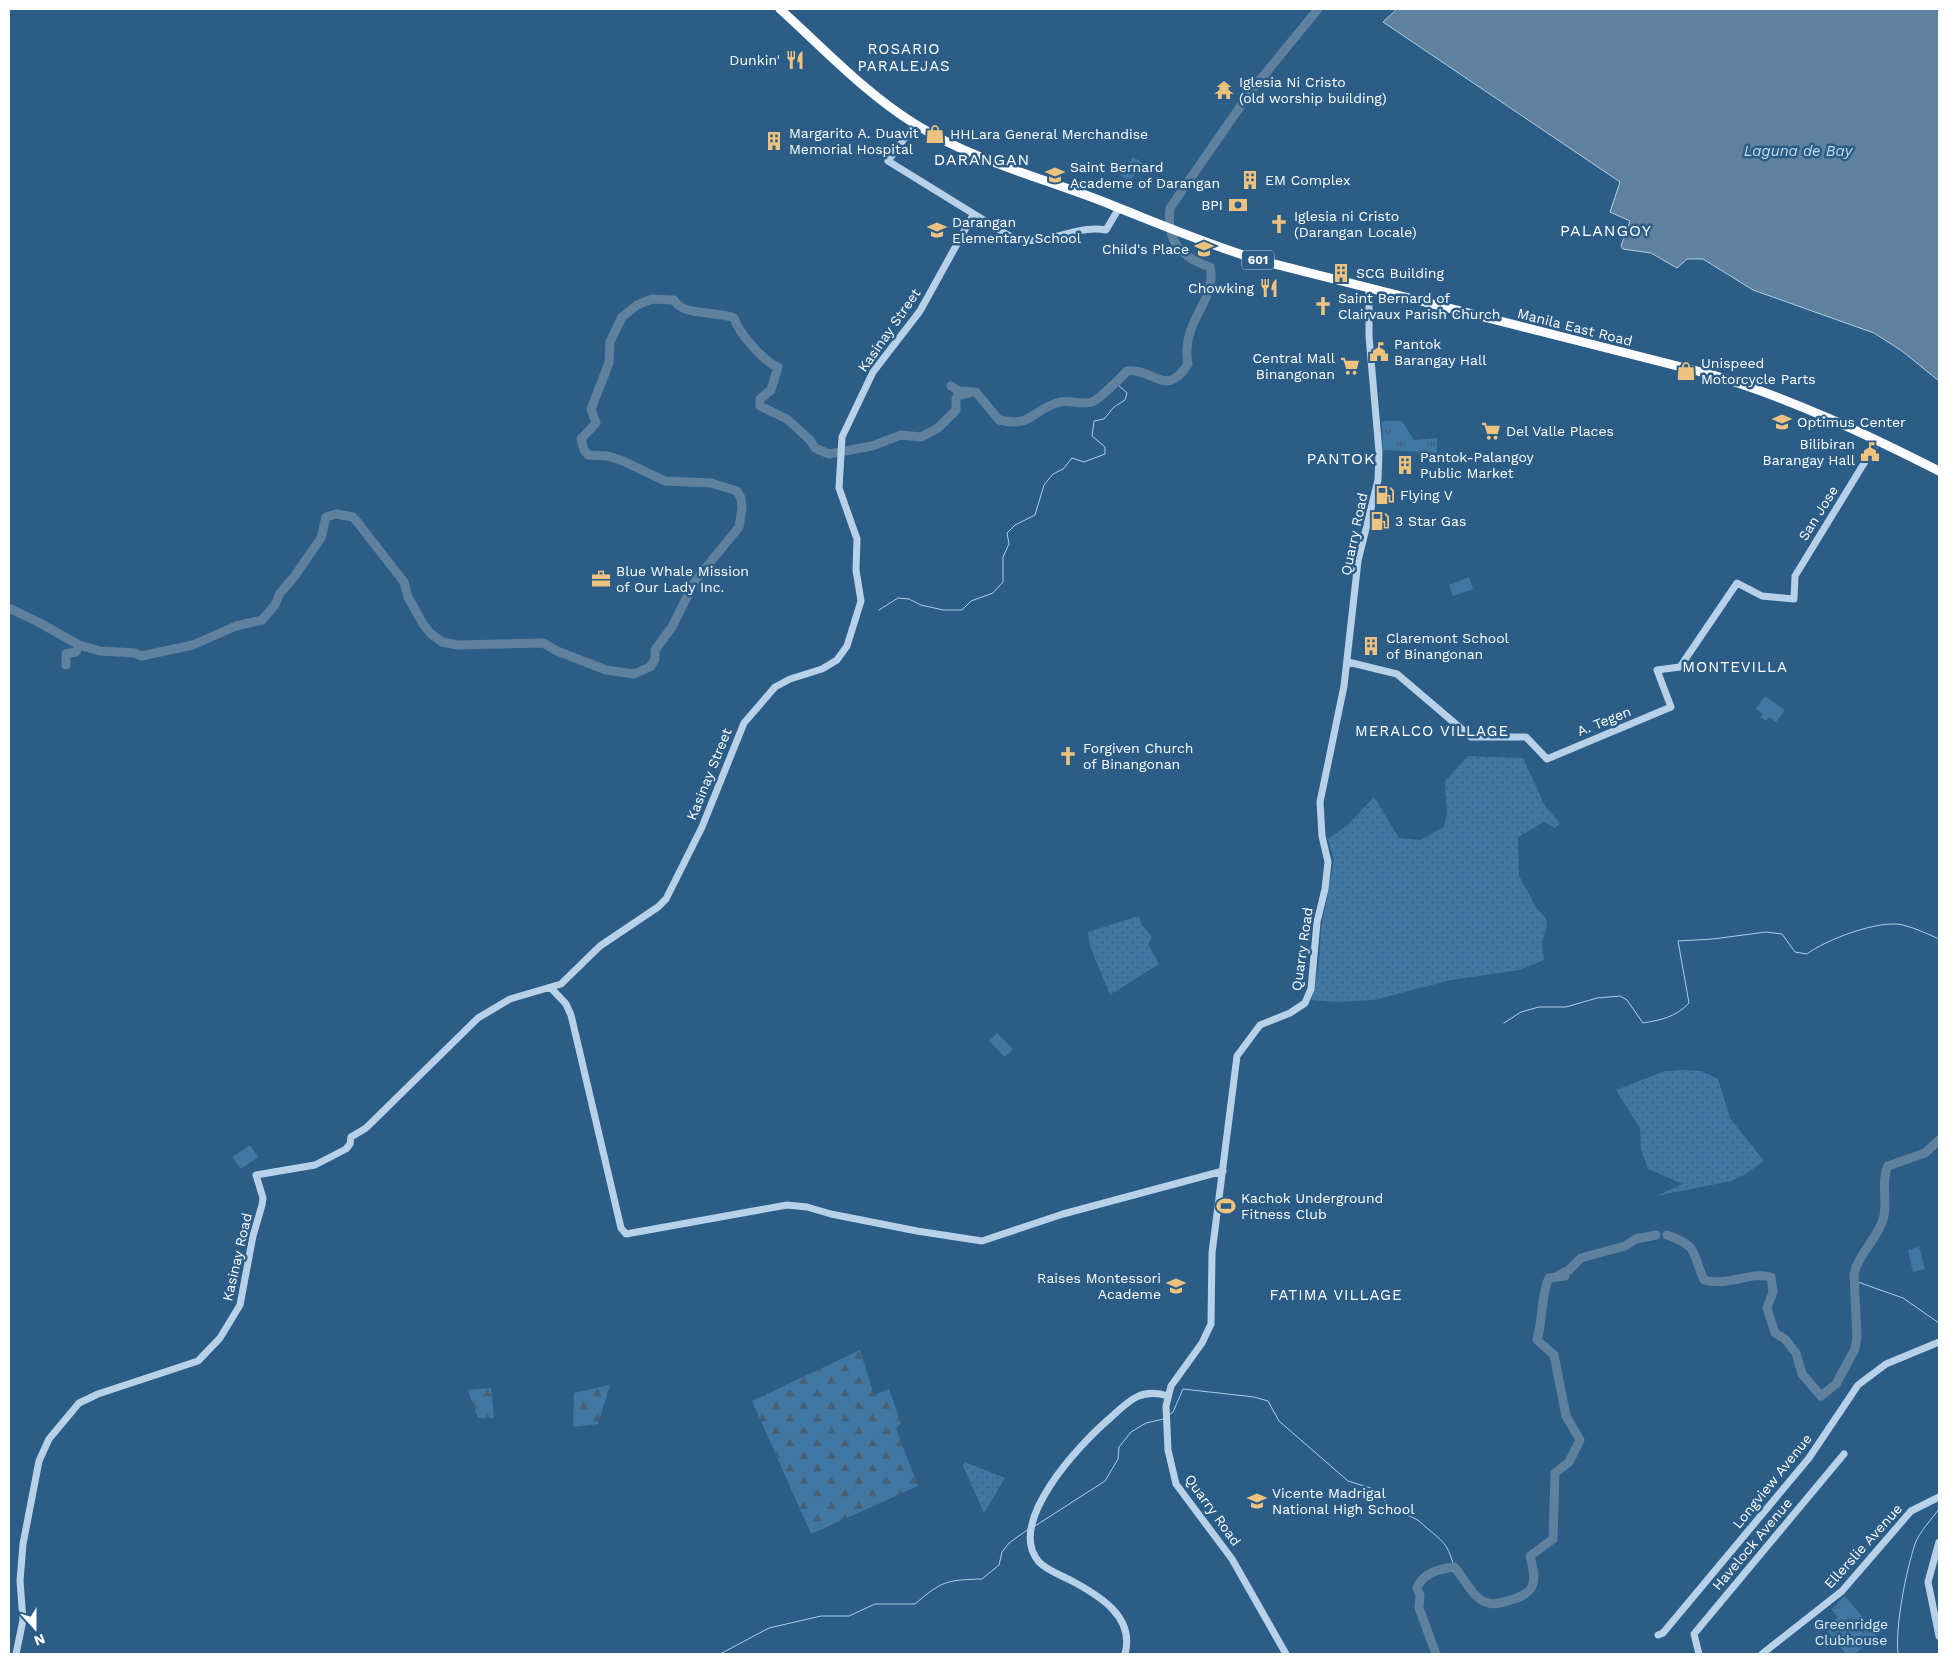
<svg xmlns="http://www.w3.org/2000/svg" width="1948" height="1663" font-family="'Work Sans',sans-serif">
	<defs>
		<pattern id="grass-dots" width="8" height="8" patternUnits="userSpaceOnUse" patternTransform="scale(1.25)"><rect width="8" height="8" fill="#4077a3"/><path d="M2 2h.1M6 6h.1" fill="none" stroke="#475f73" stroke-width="1.8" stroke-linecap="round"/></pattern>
		<pattern id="forest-firs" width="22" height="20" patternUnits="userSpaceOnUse" patternTransform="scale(1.25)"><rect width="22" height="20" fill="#4077a3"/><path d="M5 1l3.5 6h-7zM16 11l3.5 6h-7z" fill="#475f73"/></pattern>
		<pattern id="park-tufts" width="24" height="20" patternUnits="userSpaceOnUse" patternTransform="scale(1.25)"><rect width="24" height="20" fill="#4077a3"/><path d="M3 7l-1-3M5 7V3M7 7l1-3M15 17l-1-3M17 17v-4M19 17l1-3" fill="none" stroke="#475f73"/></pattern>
	</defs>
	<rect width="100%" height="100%" fill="#2b5d87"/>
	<path fill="url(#grass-dots)" d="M1468 756 1523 758 1545 806 1560 823 1555 828 1544 822 1518 837 1519 876 1536 907 1546 919 1547 926 1542 942 1544 960 1519 970 1451 980 1374 1000 1336 1002 1312 1000 1319 963 1321 929 1334 860 1328 839 1348 825 1374 797 1399 838 1420 840 1444 827 1447 814 1445 781Z
		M1139 916 1142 925 1152 937 1148 944 1159 964 1110 995 1090 946 1088 932Z
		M1683 1070 1701 1071 1718 1079 1730 1118 1764 1161 1744 1175 1731 1181 1656 1196 1683 1184 1648 1169 1641 1149 1640 1128 1616 1090 1665 1071Z
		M965 1462 1005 1478 984 1513 963 1466Z"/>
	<path fill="url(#forest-firs)" d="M860 1350 874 1395 889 1389 901 1423 896 1429 918 1486 811 1534 752 1401Z
		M610 1385 598 1424 573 1427 574 1393Z
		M491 1388 494 1418H478L468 1390Z"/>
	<path fill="url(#park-tufts)" d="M1382 421H1402L1414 440 1437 438V453L1383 450Z
		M1845 1596 1877 1635 1855 1654H1846L1826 1629 1838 1617 1831 1609Z"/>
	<path fill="#4077a3" d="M1133 157 1143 163 1130 181 1120 175Z
		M1469 577 1473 589 1453 596 1449 585Z
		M1765 696 1785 710 1776 722 1769 717 1766 721 1760 717 1763 714 1756 709Z
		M997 1033 1013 1049 1005 1057 989 1041Z
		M250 1145 258 1157 241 1169 232 1157Z
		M1919 1247 1925 1269 1913 1272 1908 1250Z"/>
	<path fill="#60819d" stroke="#accee8" d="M1397 9H1939V381L1902 351 1874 333 1753 290 1703 259H1687L1677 268 1651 253 1623 249 1621 246 1630 221 1610 212 1620 182 1383 22Z"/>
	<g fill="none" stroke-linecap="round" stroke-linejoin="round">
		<path stroke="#accee8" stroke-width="1" d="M879 610 898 598 909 599 921 605 943 610H962L971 601 993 593 1003 582V557L1009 544 1007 533 1015 525 1035 515 1044 485 1053 474 1063 469 1072 458 1084 462 1105 454V447L1092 436 1094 421 1104 419 1114 407 1125 400 1127 393 1116 383
			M1504 1023 1521 1012 1539 1007H1566L1597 998 1620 996 1627 1000 1643 1023C1661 1020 1676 1017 1689 1003L1678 941 1713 939 1766 932 1782 934 1795 952 1807 954C1825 940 1880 919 1903 925 1915 928 1928 934 1939 939
			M1855 1281 1903 1298 1939 1323
			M1169 1415 1173 1412 1183 1389 1254 1397 1268 1401 1279 1421 1348 1481 1380 1491C1389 1513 1397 1510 1416 1519 1420 1521 1424 1526 1428 1529 1445 1543 1448 1545 1454 1567
			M1035 1526 1105 1481 1118 1459 1119 1447 1131 1432 1146 1423 1164 1419
			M720 1654 769 1628 821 1616H849L875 1604H915C942 1581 946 1580 982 1579L999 1565 1002 1552 1009 1543 1030 1528
			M1898 1654C1895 1626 1906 1571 1915 1544 1919 1532 1932 1519 1939 1509"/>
		<path stroke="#60819d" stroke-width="9" d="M951 386 959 391 976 392 999 420C1033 428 1032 409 1060 402 1070 400 1082 405 1092 402 1097 401 1122 377 1127 371 1154 368 1166 399 1188 364 1180 320 1218 301 1210 267 1180 257 1166 241 1170 208L1251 91 1318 9
			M9 608 38 622 79 645
			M66 665V654L76 652 79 645 100 651 135 653 141 656 193 645 236 626 262 620 275 605 280 593 294 577 321 538 326 517 336 514 353 517 358 523 404 582 408 597 423 624 431 634 442 642 458 645 543 643 557 651 606 670 634 674 650 667 655 659V650L672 627 695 581 739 527 742 508 741 498 737 491 711 483 665 481 623 461 608 456 588 455 584 450 581 439 596 423 591 409 609 363 610 342 622 317 637 305 652 299 674 300C683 317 716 310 734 318 738 332 764 362 778 367L771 390 760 399V406L787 419 810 440 815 448 829 454 872 446 901 435 921 437 938 428 956 410V399L958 395 970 393
			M1667 1235C1700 1247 1691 1251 1704 1280 1728 1287 1750 1271 1771 1277L1773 1292 1767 1308 1775 1333 1785 1339 1796 1353 1802 1374 1821 1396 1836 1384 1855 1349 1857 1337 1854 1275C1858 1253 1879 1238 1884 1216 1887 1200 1881 1180 1888 1166L1925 1153 1939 1140
			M1559 1275 1569 1270 1581 1258 1625 1246 1636 1239 1656 1235
			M1436 1654 1419 1608 1420 1595 1417 1588C1423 1573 1439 1569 1454 1567 1465 1578 1472 1599 1488 1603 1496 1605 1501 1603 1507 1601 1537 1594 1537 1582 1530 1556L1553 1539 1555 1473 1569 1462 1580 1440 1566 1416 1554 1355 1537 1340C1543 1320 1541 1294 1549 1278L1565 1276 1559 1275"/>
		<path stroke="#4b7599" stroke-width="7" stroke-dasharray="7 3.5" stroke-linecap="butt" d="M1866 460 1878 441"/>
		<path stroke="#b7d2e8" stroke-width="7" d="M915 124 888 161 1016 240C1048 245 1079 224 1106 230L1119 208
			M1348 662 1397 674 1471 737H1526L1547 759 1671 707 1657 670 1680 667 1737 583 1762 596 1794 599 1795 576 1866 460
			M551 988 566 1004 571 1015 621 1228 626 1234 787 1205 807 1207 831 1214 917 1231 982 1241 1063 1214 1223 1171
			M1939 1542 1928 1582 1939 1636
			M1658 1635 1663 1633 1809 1458 1858 1385 1886 1364 1939 1342
			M16 1654 23 1620 20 1581 23 1544 39 1461 49 1439 79 1403 98 1394 198 1361 220 1338 240 1305 253 1236 262 1205 263 1198 256 1175 315 1165 346 1149 350 1144 351 1137 366 1128 478 1018 510 999 561 984 600 946 658 907 666 899 702 827 744 723 775 687 790 679 822 669 837 660 847 646 861 601 856 570 857 539 839 488 842 437 873 372 920 311 973 215
			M1125 1654C1135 1617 1100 1596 1072 1581 1061 1575 1048 1571 1039 1562 1005 1523 1080 1444 1109 1419 1128 1402 1140 1387 1168 1396
			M1286 1654 1232 1559 1176 1484 1168 1450 1166 1406 1171 1386 1202 1343 1211 1324 1212 1253 1237 1056 1260 1025 1290 1013 1305 1003 1311 989 1317 922 1325 889 1328 862 1322 836 1320 802 1344 686 1358 561 1378 480 1379 452 1369 336V288
			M1699 1654 1694 1634 1844 1454
			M1762 1654 1842 1591 1911 1511 1939 1497"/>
		<path stroke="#f9fbfe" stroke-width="9" d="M780 9C823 48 865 93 915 124 975 162 1048 179 1114 206 1162 225 1209 245 1259 260L1713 375C1792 399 1866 434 1939 471"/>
	</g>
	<defs>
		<g id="restaurant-bare" transform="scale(1.5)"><path d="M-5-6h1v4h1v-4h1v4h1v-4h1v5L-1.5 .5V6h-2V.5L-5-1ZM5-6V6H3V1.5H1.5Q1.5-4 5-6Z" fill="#eec27f" stroke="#2b5d87" stroke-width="2.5" paint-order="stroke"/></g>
		<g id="temple-bare" transform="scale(1.5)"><path d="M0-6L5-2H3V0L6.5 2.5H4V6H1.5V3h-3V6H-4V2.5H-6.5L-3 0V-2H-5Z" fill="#eec27f" stroke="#2b5d87" stroke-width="2.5" paint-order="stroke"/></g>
		<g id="shop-bare" transform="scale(1.5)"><path d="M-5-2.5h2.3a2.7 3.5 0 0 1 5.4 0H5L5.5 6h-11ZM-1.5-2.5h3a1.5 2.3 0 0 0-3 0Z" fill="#eec27f" stroke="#2b5d87" stroke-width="2.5" paint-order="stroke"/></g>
		<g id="building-bare" transform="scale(1.5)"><path d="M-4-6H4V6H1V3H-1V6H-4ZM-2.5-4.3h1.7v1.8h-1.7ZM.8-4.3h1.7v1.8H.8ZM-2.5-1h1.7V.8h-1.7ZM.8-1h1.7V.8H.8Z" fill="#eec27f" stroke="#2b5d87" stroke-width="2.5" paint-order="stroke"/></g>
		<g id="school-bare" transform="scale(1.5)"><path d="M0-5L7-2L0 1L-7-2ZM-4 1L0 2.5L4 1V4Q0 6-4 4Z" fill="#eec27f" stroke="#2b5d87" stroke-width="2.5" paint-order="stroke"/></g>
		<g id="bank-bare" transform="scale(1.5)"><path d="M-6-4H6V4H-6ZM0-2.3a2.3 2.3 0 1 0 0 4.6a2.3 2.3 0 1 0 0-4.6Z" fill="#eec27f" stroke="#2b5d87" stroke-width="2.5" paint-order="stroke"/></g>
		<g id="church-bare" transform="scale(1.5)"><path d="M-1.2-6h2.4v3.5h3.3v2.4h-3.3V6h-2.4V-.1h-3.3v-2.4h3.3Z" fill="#eec27f" stroke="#2b5d87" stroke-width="2.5" paint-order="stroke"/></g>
		<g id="civic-bare" transform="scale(1.5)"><path d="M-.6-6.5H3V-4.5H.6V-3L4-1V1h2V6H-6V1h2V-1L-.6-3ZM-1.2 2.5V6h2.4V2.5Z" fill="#eec27f" stroke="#2b5d87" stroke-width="2.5" paint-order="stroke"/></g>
		<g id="supermarket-bare" transform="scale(1.5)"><path d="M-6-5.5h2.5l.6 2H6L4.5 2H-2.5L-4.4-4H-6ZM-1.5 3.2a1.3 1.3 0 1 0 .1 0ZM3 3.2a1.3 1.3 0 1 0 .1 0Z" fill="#eec27f" stroke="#2b5d87" stroke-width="2.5" paint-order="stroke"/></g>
		<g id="fuel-bare" transform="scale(1.5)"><path d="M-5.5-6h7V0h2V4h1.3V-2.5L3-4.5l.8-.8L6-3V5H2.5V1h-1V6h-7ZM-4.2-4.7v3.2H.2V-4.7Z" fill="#eec27f" stroke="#2b5d87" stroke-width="2.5" paint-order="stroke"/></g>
		<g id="office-bare" transform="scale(1.5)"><path d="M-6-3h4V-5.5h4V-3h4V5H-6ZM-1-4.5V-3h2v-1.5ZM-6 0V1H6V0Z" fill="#eec27f" stroke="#2b5d87" stroke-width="2.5" paint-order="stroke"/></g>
		<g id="stadium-bare" transform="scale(1.5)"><path d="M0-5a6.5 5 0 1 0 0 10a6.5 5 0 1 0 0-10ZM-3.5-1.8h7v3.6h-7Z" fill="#eec27f" stroke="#2b5d87" stroke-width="2.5" paint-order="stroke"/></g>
	</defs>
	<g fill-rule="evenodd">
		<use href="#restaurant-bare" x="795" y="60"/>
		<use href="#temple-bare" x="1224" y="90"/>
		<use href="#shop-bare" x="935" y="134"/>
		<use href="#building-bare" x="774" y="141"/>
		<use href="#school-bare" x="1055" y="175"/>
		<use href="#building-bare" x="1250" y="180"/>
		<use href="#bank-bare" x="1238" y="205"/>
		<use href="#church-bare" x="1279" y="224"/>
		<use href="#school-bare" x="937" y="230"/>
		<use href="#school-bare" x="1204" y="249"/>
		<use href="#building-bare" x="1341" y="273"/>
		<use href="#restaurant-bare" x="1269" y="288"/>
		<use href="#church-bare" x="1323" y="306"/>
		<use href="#civic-bare" x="1379" y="352"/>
		<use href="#supermarket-bare" x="1350" y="366"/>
		<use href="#shop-bare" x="1686" y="371"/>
		<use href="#school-bare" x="1782" y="422"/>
		<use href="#supermarket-bare" x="1491" y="431"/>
		<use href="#civic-bare" x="1870" y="452"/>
		<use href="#building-bare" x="1405" y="465"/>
		<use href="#fuel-bare" x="1385" y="495"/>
		<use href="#fuel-bare" x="1380" y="521"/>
		<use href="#office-bare" x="601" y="579"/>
		<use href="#building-bare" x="1371" y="646"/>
		<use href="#church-bare" x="1068" y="756"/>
		<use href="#stadium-bare" x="1226" y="1206"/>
		<use href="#school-bare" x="1176" y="1286"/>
		<use href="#school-bare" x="1257" y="1501"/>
	</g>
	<g text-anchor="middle" stroke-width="5" stroke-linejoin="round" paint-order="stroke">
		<rect fill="#2b5d87" stroke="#bfcedb" stroke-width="1" x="1242" y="250.5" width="32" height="19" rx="4"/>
		<g font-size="12" font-weight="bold" fill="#fff">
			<text x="1258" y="264">601</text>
		</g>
		<g font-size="14" fill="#fff" stroke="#2b5d87" text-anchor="start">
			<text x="780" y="65" text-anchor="end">Dunkin'</text>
			<text x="1239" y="87">Iglesia Ni Cristo<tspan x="1239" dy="16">(old worship building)</tspan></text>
			<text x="789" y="138">Margarito A. Duavit<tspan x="789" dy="16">Memorial Hospital</tspan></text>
			<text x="950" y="139">HHLara General Merchandise</text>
			<text x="1070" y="172">Saint Bernard<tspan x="1070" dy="16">Academe of Darangan</tspan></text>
			<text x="1265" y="185">EM Complex</text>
			<text x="1223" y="210" text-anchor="end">BPI</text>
			<text x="1294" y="221">Iglesia ni Cristo<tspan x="1294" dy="16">(Darangan Locale)</tspan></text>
			<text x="952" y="227">Darangan<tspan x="952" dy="16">Elementary School</tspan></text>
			<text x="1189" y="254" text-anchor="end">Child's Place</text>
			<text x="1356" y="278">SCG Building</text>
			<text x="1254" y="293" text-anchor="end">Chowking</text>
			<text x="1338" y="303">Saint Bernard of<tspan x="1338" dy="16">Clairvaux Parish Church</tspan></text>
			<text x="1394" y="349">Pantok<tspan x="1394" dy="16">Barangay Hall</tspan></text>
			<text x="1335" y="363" text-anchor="end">Central Mall<tspan x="1335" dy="16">Binangonan</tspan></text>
			<text x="1701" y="368">Unispeed<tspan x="1701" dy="16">Motorcycle Parts</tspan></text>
			<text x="1797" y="427">Optimus Center</text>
			<text x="1506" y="436">Del Valle Places</text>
			<text x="1855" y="449" text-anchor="end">Bilibiran<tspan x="1855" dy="16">Barangay Hall</tspan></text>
			<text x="1420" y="462">Pantok-Palangoy<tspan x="1420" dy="16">Public Market</tspan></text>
			<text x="1400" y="500">Flying V</text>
			<text x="1395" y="526">3 Star Gas</text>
			<text x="616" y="576">Blue Whale Mission<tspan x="616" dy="16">of Our Lady Inc.</tspan></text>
			<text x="1386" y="643">Claremont School<tspan x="1386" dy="16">of Binangonan</tspan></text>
			<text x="1083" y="753">Forgiven Church<tspan x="1083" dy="16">of Binangonan</tspan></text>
			<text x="1241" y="1203">Kachok Underground<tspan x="1241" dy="16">Fitness Club</tspan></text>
			<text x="1161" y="1283" text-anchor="end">Raises Montessori<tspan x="1161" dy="16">Academe</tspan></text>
			<text x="1272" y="1498">Vicente Madrigal<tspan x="1272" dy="16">National High School</tspan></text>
		</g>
		<g font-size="14" fill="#fff" stroke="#2b5d87">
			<text transform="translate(1575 327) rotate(14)" y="5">Manila East Road</text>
			<text transform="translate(889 330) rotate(-55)" y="5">Kasinay Street</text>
			<text transform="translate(1818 513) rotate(-58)" y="5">San Jose</text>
			<text transform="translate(1354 534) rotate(-78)" y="5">Quarry Road</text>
			<text transform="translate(1604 721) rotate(-22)" y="5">A. Tegen</text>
			<text transform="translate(709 774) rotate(-68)" y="5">Kasinay Street</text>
			<text transform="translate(1302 949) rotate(-82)" y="5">Quarry Road</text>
			<text transform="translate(237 1257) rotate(-77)" y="5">Kasinay Road</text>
			<text transform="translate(1772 1481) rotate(-51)" y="5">Longview Avenue</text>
			<text transform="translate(1213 1510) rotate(54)" y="5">Quarry Road</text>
			<text transform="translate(1752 1544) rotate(-50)" y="5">Havelock Avenue</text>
			<text transform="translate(1863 1546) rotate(-48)" y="5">Ellerslie Avenue</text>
		</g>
		<g font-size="14" fill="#daeaf6" stroke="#2b5d87">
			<text x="1851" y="1629">Greenridge<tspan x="1851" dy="16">Clubhouse</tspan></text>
		</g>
		<g font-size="15" letter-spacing="1" fill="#fff" stroke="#2b5d87">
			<text x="904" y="54">ROSARIO<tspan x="904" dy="17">PARALEJAS</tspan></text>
			<text x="1735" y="672">MONTEVILLA</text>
			<text x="1432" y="736">MERALCO VILLAGE</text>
			<text x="1336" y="1300">FATIMA VILLAGE</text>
		</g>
		<g font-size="15" font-style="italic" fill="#c3dcef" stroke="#2b5d87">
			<text x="1798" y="156">Laguna de Bay</text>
		</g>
		<g font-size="16" letter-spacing="1" fill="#fff" stroke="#2b5d87">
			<text x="982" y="165">DARANGAN</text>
			<text x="1606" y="236">PALANGOY</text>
			<text x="1341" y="464">PANTOK</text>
		</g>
	</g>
	<rect width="1948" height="1663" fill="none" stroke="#ffffff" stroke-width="20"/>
	<g transform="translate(35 1628) rotate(159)" stroke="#2b5d87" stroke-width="4" paint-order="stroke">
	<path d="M0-4L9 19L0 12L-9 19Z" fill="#ffffff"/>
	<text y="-8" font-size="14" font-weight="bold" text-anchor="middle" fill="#ffffff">N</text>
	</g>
</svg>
